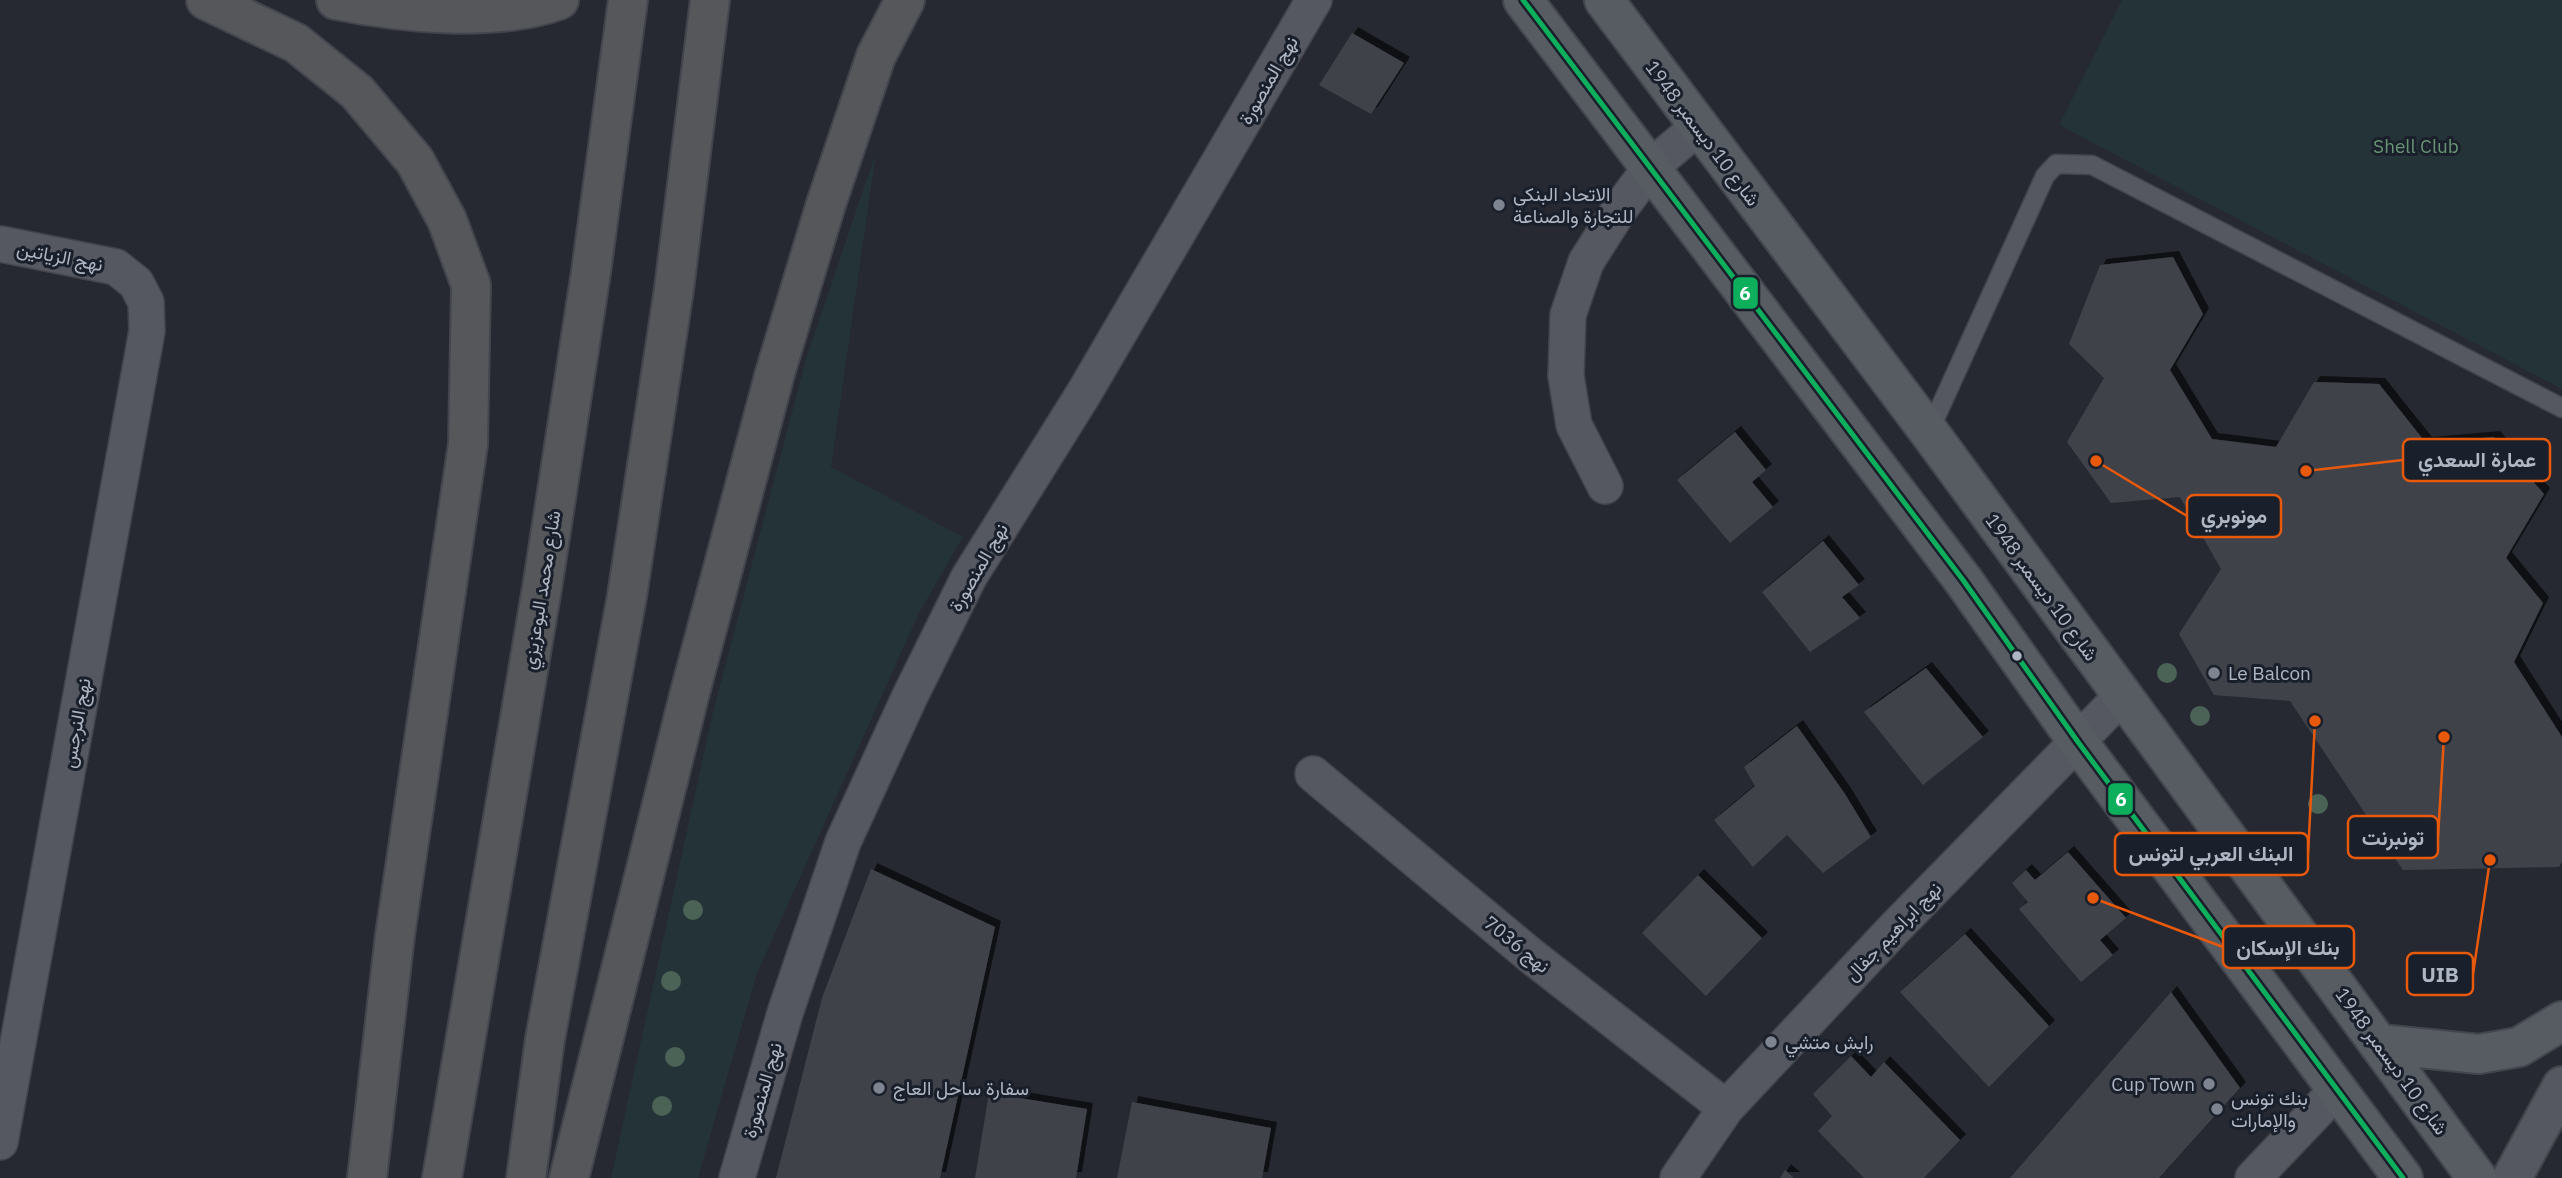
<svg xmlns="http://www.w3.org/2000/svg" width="2562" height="1178" font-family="'IBM Plex Sans',Vazirmatn,sans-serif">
	<defs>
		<filter id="shadow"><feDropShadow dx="6" dy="-6" stdDeviation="0" flood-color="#0009"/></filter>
	</defs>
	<rect width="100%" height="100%" fill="#262931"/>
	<path fill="#243337" d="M2122 0H2562V389L2059 125Z
		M876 152 831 467 963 537 919 613 757 973 698 1178H611L713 712 806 359Z"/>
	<path fill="#40434a" filter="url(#shadow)" d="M1352 33 1404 63 1371 114 1319 85Z
		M2173 257 2203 314 2170 370 2212 439 2276 447 2314 382 2379 384 2426 443 2494 437 2544 494 2506 558 2543 603 2514 662 2562 737V861L2559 867 2403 870 2290 701 2214 695 2179 634 2221 569 2180 497 2111 503 2067 442 2104 378 2069 344 2100 265Z
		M1735 432 1766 470 1752 482 1773 507 1730 543 1677 480Z
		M1823 541 1859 585 1842 597 1860 618 1810 652 1762 592Z
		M1926 668 1983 737 1923 785 1864 712Z
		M1797 726 1845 794 1871 837 1823 873 1787 835 1753 867 1714 820 1755 786 1744 767Z
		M2068 852 2126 918 2100 940 2113 955 2081 982 2019 909 2028 902 2012 883 2026 870 2035 880Z
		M871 869 995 927 940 1178H776L822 998Z
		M1698 875 1762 938 1706 996 1642 933Z
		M1965 934 2049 1026 1989 1087 1900 992Z
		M2171 992 2240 1088 2159 1178H2010Z
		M1851 1056 1871 1077 1884 1062 1960 1140 1924 1178H1864L1818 1131 1832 1116 1813 1094Z
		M989 1093 1087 1109 1076 1178H975Z
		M1132 1102 1271 1128 1262 1178H1117Z
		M1785 1170 1794 1178H1780Z"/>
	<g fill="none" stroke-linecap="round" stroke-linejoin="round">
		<g stroke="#42444a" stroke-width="21">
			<path id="service" d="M1929 432 2045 176 2056 164 2092 165 2562 408"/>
		</g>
		<g stroke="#42444a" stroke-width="38">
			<path id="minor" d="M0 244 116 267 136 283 146 302 147 331 0 1142
				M1605 486 1574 425 1566 376 1568 315 1586 262 1619 210 1651 167 1698 127
				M1313 774 1530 955 1726 1108
				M737 1178 785 1013 843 842 910 696 969 577 1084 393 1314 0
				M1678 1178 1726 1108 1893 930 2122 696
				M2253 1178 2338 1089"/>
		</g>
		<g stroke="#42444a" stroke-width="42">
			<path id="tertiary" d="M2512 1178 2562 1086"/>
		</g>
		<g stroke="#43464e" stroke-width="42">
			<path id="primary" d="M1523 0 1963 580 2078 742 2403 1178
				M1604 0 1929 432 2477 1178
				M2380 1044 2479 1054 2519 1047 2562 1021"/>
		</g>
		<g stroke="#42454d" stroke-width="42">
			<path id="motorway" d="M206 0 296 43 357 92 415 161 447 220 471 285 468 444 395 935 367 1178
				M336 0C402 13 495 23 559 0
				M442 1178 543 582 591 272 628 0
				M526 1178 545 1039 627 596 674 289 710 0
				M569 1178 689 696 775 373 826 204 876 56 905 0"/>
		</g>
		<use href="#service" stroke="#555860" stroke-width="18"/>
		<use href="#minor" stroke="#555860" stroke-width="35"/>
		<use href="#tertiary" stroke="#555860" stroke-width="38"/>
		<use href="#primary" stroke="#575b62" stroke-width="38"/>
		<use href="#motorway" stroke="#55575a" stroke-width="38"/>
		<g stroke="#1a202b" stroke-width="10">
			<path id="bus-1" d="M1523 0 1963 580 2078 742 2403 1178"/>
		</g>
		<use href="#bus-1" stroke="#0daf5c" stroke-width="5"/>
	</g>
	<g fill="#4a6356">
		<circle cx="2167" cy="673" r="10"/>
		<circle cx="2200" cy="716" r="10"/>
		<circle cx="2318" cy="804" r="10"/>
		<circle cx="693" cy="910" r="10"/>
		<circle cx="671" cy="981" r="10"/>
		<circle cx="675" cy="1057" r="10"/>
		<circle cx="662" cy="1106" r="10"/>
	</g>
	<g fill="#7e8490" stroke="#1a202b" stroke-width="2.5">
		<circle cx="1499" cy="205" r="7"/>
		<circle cx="2214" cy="673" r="7"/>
		<circle cx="1771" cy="1042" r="7"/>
		<circle cx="2209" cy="1084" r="7"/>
		<circle cx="879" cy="1088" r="7"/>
		<circle cx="2217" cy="1109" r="7"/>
	</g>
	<circle fill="#aeb5c3" stroke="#1a202b" stroke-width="2.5" cx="2017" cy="656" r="6"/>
	<g text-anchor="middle" stroke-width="6" stroke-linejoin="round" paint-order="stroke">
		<g font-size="19" fill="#aeb5c3" stroke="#1a202b">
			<text transform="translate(1268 80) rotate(-60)" y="7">نهج المنصورة</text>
			<text transform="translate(1703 133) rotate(53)" y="7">شارع 10 ديسمبر 1948</text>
			<text transform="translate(60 256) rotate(11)" y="7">نهج الزياتين</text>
			<text transform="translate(978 567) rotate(-60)" y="7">نهج المنصورة</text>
			<text transform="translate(2042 587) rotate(54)" y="7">شارع 10 ديسمبر 1948</text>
			<text transform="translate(541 590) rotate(-81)" y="7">شارع محمد البوعزيزي</text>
			<text transform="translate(76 723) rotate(-80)" y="7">نهج النرجس</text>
			<text transform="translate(1893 931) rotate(-46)" y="7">نهج ابراهيم جفال</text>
			<text transform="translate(1517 944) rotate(39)" y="7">نهج 7036</text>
			<text transform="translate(2392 1061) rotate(54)" y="7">شارع 10 ديسمبر 1948</text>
			<text transform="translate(762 1090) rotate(-74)" y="7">نهج المنصورة</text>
		</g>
		<g font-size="19" fill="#679374" stroke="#1a202b">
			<text x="2416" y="153">Shell Club</text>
		</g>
		<g font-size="19" fill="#aeb5c3" stroke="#1a202b" text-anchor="start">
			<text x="1513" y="201">الاتحاد البنكي<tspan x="1513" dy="22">للتجارة والصناعة</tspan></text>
			<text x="2228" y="680">Le Balcon</text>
			<text x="1785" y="1049">رابش متشي</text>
			<text x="2195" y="1091" text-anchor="end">Cup Town</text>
			<text x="893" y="1095">سفارة ساحل العاج</text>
			<text x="2231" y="1105">بنك تونس<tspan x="2231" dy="22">والإمارات</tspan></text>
		</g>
	</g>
	<path fill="none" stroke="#e8590c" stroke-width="2.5" d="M2306 471L2403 460M2096 461L2187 516M2444 737L2438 837M2315 721L2308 854M2093 898L2223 947M2490 860L2473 974"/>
	<g fill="#e8590c" stroke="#1a202b" stroke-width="2.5">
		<circle cx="2306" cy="471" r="7"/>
		<circle cx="2096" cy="461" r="7"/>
		<circle cx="2444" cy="737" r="7"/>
		<circle cx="2315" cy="721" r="7"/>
		<circle cx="2093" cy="898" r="7"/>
		<circle cx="2490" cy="860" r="7"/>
	</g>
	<g fill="#1a202b" stroke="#e8590c" stroke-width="2.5">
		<rect x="2403" y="439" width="147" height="42" rx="7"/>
		<rect x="2187" y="495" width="94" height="42" rx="7"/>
		<rect x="2348" y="816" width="90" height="42" rx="7"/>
		<rect x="2115" y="833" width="193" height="42" rx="7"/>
		<rect x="2223" y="926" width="131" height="42" rx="7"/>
		<rect x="2407" y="953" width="66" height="42" rx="7"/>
	</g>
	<g font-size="21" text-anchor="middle" font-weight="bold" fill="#aeb5c3">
		<text x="2477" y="467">عمارة السعدي</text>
		<text x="2234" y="523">مونوبري</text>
		<text x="2393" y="845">تونبرنت</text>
		<text x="2211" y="861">البنك العربي لتونس</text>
		<text x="2288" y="955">بنك الإسكان</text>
		<text x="2440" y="982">UIB</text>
	</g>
	<g stroke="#1a202b" stroke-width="2.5">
		<rect x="1732" y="276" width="27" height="34" rx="7" fill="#0daf5c"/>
		<rect x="2107" y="782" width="27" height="34" rx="7" fill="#0daf5c"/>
	</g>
	<g font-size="19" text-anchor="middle" font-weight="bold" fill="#fff">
		<text x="1745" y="300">6</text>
		<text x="2121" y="806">6</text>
	</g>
</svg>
